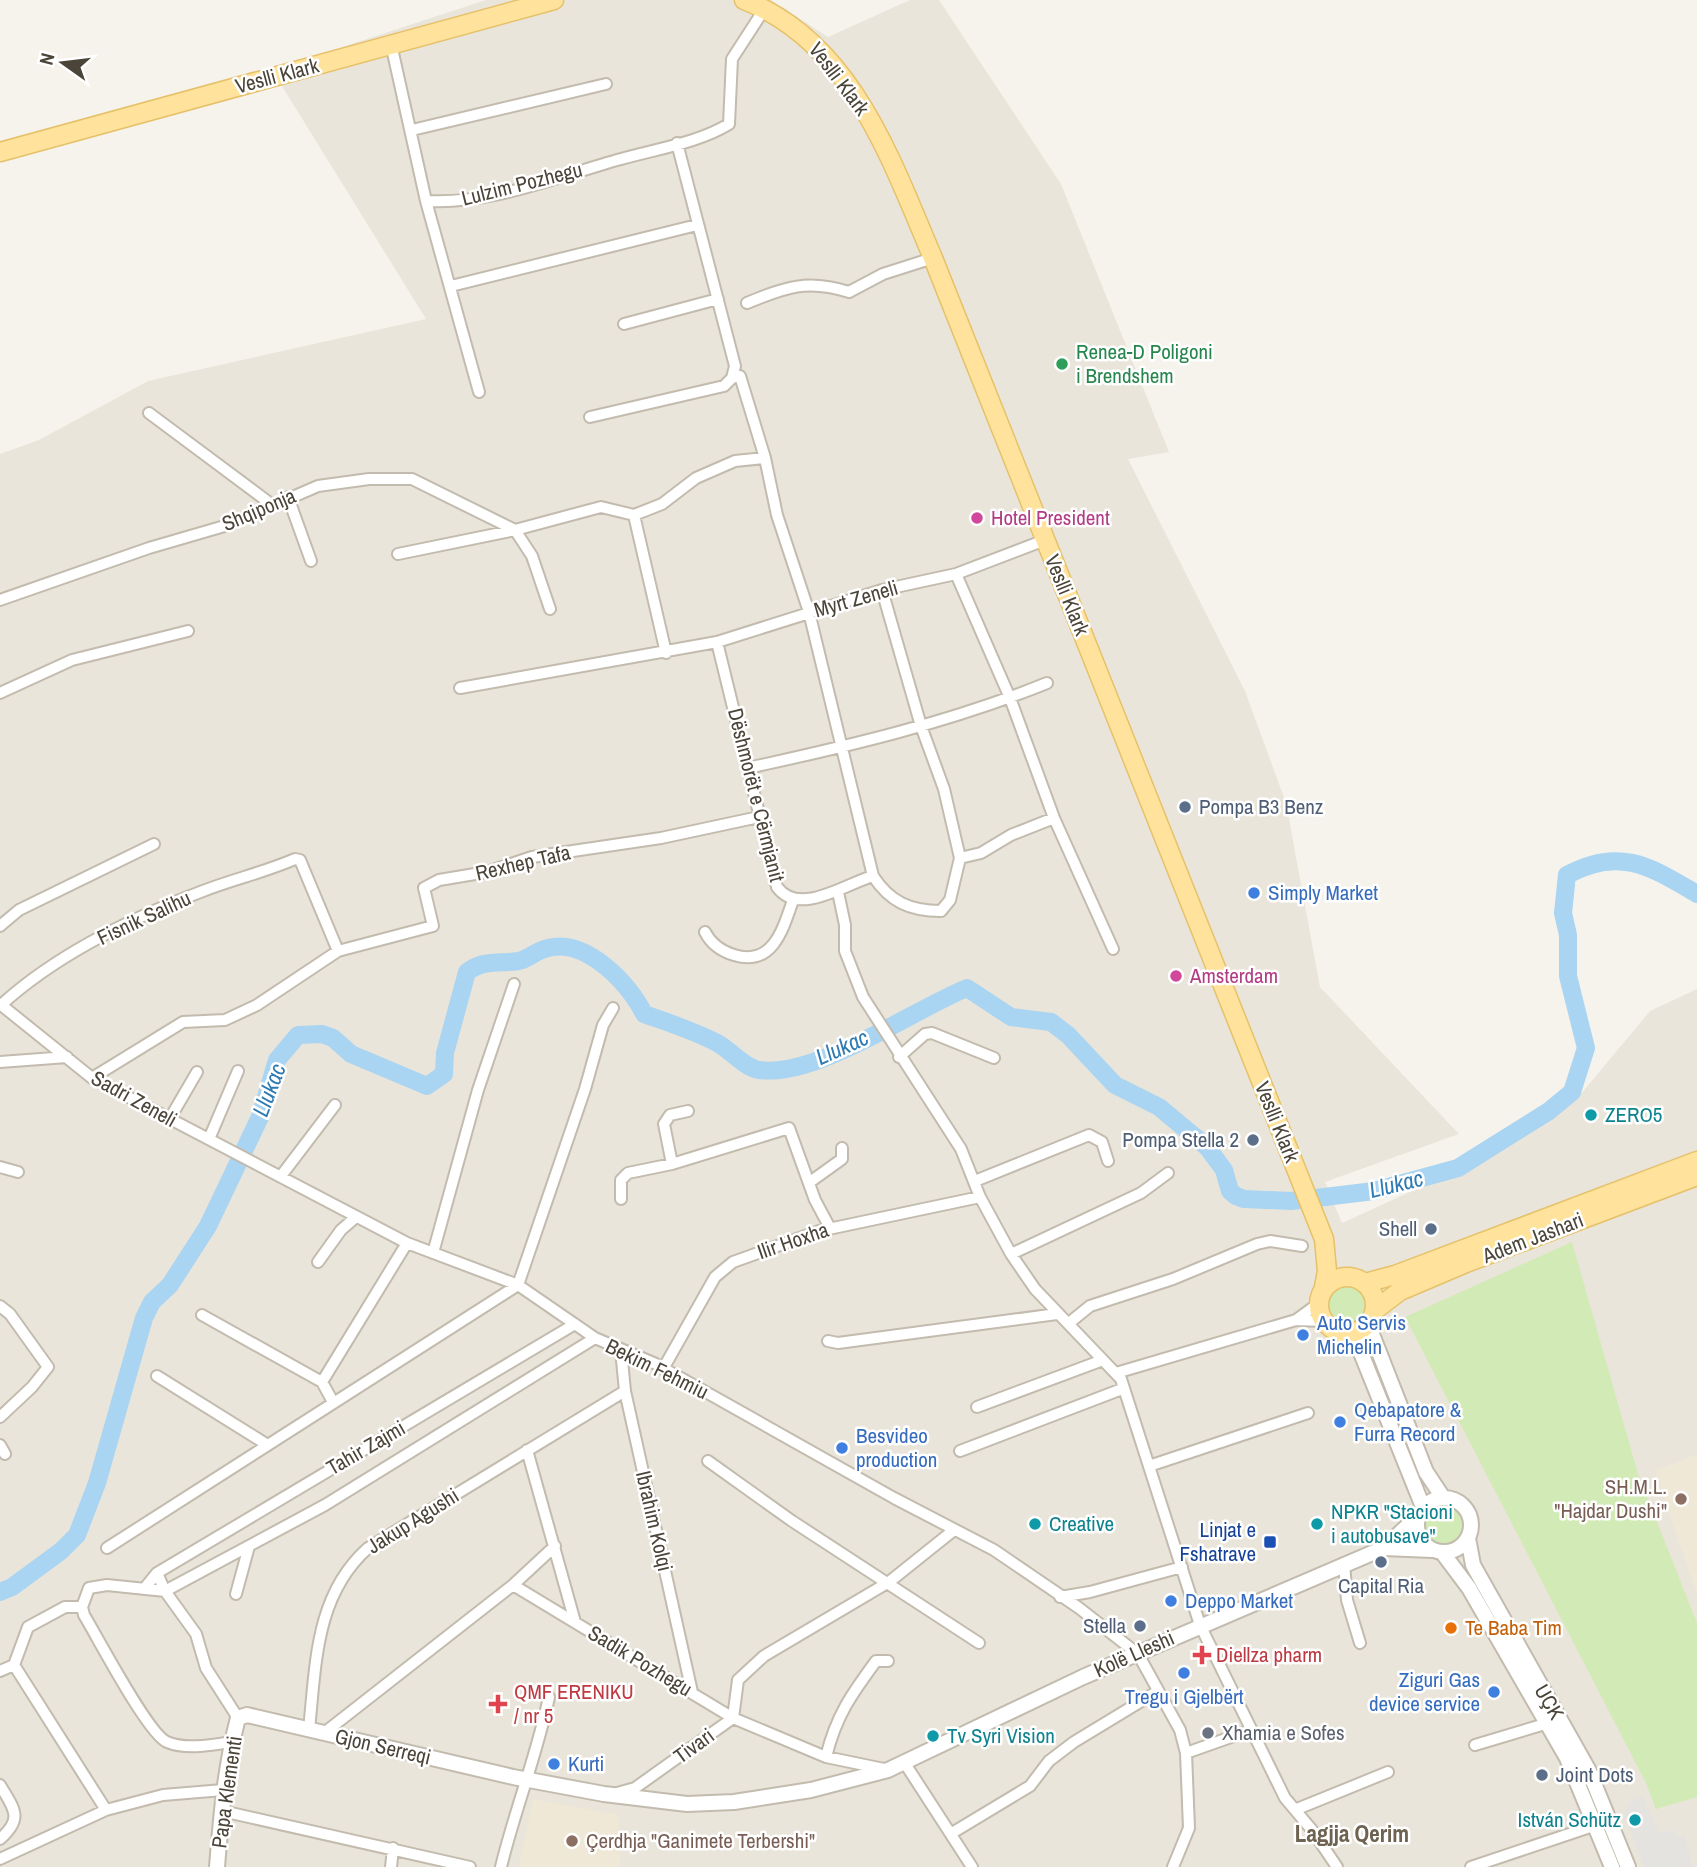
<svg xmlns="http://www.w3.org/2000/svg" width="1697" height="1867" font-family="'Archivo Narrow',sans-serif">
	<rect width="100%" height="100%" fill="#f6f3ec"/>
	<path fill="#eae5da" d="M486 0H771L828 37 910 0H939L1061 184 1169 452 1128 459 1245 691 1286 803 1320 987 1459 1134 1325 1182 1342 1223 1502 1150 1575 1101 1650 1011 1697 989V1867H0V454L39 440 148 381 426 319 272 70Z"/>
	<path fill="#efe8d6" d="M1697 1454V1595L1655 1471Z
		M533 1799 618 1815 620 1867H519Z"/>
	<path fill="#d2eab5" d="M1572 1242 1638 1474 1697 1623V1797L1656 1809 1645 1781 1405 1317Z
		M1325 1305a21 21 0 1 1 42 0a21 21 0 1 1-42 0Z
		M1423 1524a21 21 0 1 1 42 0a21 21 0 1 1-42 0Z"/>
	<path fill="#e5e3e0" d="M1642 1796 1660 1833 1675 1830 1677 1837 1685 1835 1693 1867H1644L1624 1813 1630 1802Z"/>
	<g fill="none" stroke-linecap="round" stroke-linejoin="round">
		<path stroke="#a9d4f2" stroke-width="18" d="M0 1592 12 1587 61 1551 77 1535 97 1483 144 1318 152 1302 170 1285 208 1226 260 1117 277 1060 298 1035 322 1034 333 1038 351 1054 427 1086 444 1074 445 1053 467 972C484 959 500 964 519 961 529 958 538 950 548 948 586 938 630 984 644 1014 669 1023 695 1031 719 1044 731 1051 745 1068 759 1070 816 1078 913 1010 967 988L1011 1017 1051 1022 1068 1035 1115 1085 1159 1107 1207 1147 1224 1170 1230 1191 1236 1196 1244 1199 1291 1201 1374 1191 1458 1168 1549 1111 1572 1092 1586 1048 1568 976V935L1563 913 1567 875C1620 846 1651 867 1697 894"/>
		<g stroke="#c2bbae" stroke-width="14">
			<path id="minor" d="M391 44 426 201C491 205 559 176 621 159 656 149 698 143 729 124L732 59 765 8
				M412 130 606 84
				M426 201 479 392
				M451 286 697 225
				M747 303C786 287 807 279 849 292L883 274 933 258
				M624 324 718 299
				M732 378 740 376 765 458 777 515 809 612 873 876C890 902 910 911 941 911L950 900 960 858 944 789 921 726 882 590
				M149 413 271 504
				M590 417 724 386 732 378 735 366 677 143
				M288 497 311 561
				M634 515 662 504 696 478 735 461 765 458
				M634 515 666 653
				M515 530 532 556 550 609
				M398 554 515 530 601 507 634 515
				M956 574 1010 698 1054 818 1113 949
				M0 600 149 548 228 525 318 486 369 479H412L515 530
				M717 642 777 887C799 917 845 884 873 876
				M460 688 717 642 882 590 956 574 1045 540
				M0 693 72 660 188 631
				M748 768C849 746 951 722 1047 683
				M960 858 981 853 1011 835 1054 818
				M838 892 845 925V951L863 997 961 1149 980 1197 1011 1254 1035 1289 1121 1379 1200 1625 1285 1798 1312 1830 1337 1867
				M0 926 19 910 154 844
				M705 932C711 944 721 951 734 955 773 967 783 929 793 900
				M0 1004 92 1078 407 1243 518 1285 595 1338 656 1364 894 1498 994 1550 1079 1608 1138 1654 1180 1730 1186 1753 1189 1828 1173 1867
				M1 1005C56 955 134 917 203 891 234 879 265 872 295 859L300 860 338 951
				M899 1057 925 1034 932 1033 994 1058
				M0 1062 67 1057
				M92 1078 183 1022 225 1020 257 1005 338 951 433 926 424 888 439 880 487 872 532 857 661 838 759 817
				M688 1111 670 1115 664 1124 672 1164 789 1128 815 1200 830 1228
				M169 1120 197 1072
				M209 1139 238 1071
				M0 1167 18 1172
				M281 1176 335 1105
				M975 1181 1089 1135 1102 1142 1108 1161
				M810 1182 842 1159V1148
				M621 1199V1180L628 1173 672 1164
				M433 1253 478 1090 514 984
				M1011 1254 1141 1193 1168 1173
				M318 1262 341 1230 356 1217
				M0 1306 10 1314 48 1367 32 1387 0 1417
				M202 1315 322 1382
				M1296 1320 1323 1321
				M1069 1323 1090 1306 1173 1279 1257 1244 1270 1241 1302 1246
				M828 1341 838 1343 1057 1314
				M621 1350 625 1391 692 1692
				M663 1369 715 1277 733 1262 819 1231 980 1197
				M1116 1373 1296 1320 1318 1304
				M157 1376 266 1444
				M333 1402 322 1382 407 1243
				M977 1407 1103 1360
				M0 1445 5 1454
				M527 1450 575 1622
				M960 1451 1122 1389
				M708 1461 792 1521 979 1643
				M1149 1466 1308 1413
				M107 1548 518 1285 585 1089 603 1025 613 1008
				M1344 1563 1347 1600 1360 1643
				M157 1573 165 1591 196 1634 206 1668 238 1718
				M513 1585 733 1718 826 1757 884 1769
				M144 1589 157 1573 575 1324
				M236 1594 248 1550
				M1060 1597 1090 1592 1182 1567
				M14 1665 106 1810
				M14 1665 28 1627 65 1607H82
				M0 1671 14 1665
				M309 1729C316 1664 315 1595 368 1548L625 1391
				M324 1733 513 1585 555 1546
				M231 1742C212 1745 186 1750 167 1742 148 1734 98 1638 84 1615L82 1607 89 1588 107 1585 165 1591 325 1505 595 1338
				M1475 1745 1545 1724
				M1186 1753 1251 1730
				M826 1757C836 1716 851 1695 876 1661H888
				M904 1762 972 1867
				M0 1785C14 1809 24 1818 0 1839
				M617 1793 635 1788 733 1718 738 1680 764 1656 889 1582 954 1530
				M1297 1809 1388 1772
				M222 1811 470 1867
				M952 1833 1030 1786 1049 1761 1074 1742 1158 1691
				M0 1859 106 1810 163 1795 223 1790
				M391 1867 393 1848
				M501 1867C515 1809 537 1755 549 1697
				M1471 1867 1596 1825"/>
		</g>
		<g stroke="#c2bbae" stroke-width="18">
			<path id="tertiary" d="M1368 1324 1426 1472 1442 1496
				M1353 1333 1423 1507
				M1417 1525a27 27 0 1 1 54 0a27 27 0 1 1-54 0Z
				M1468 1538 1473 1565 1589 1771 1628 1867
				M1384 1548 1432 1550
				M1442 1552 1469 1588 1567 1758 1612 1867
				M217 1867C221 1816 225 1767 238 1718L247 1715 513 1777 604 1794 687 1804 734 1802 811 1790 888 1770 1083 1677 1384 1548 1418 1516"/>
		</g>
		<g stroke="#e6c16a" stroke-width="21">
			<path id="primary" d="M744 0C852 42 891 160 933 258L1324 1239 1327 1271 1324 1287
				M0 152 554 0
				M1319 1305a28 28 0 1 1 56 0a28 28 0 1 1-56 0Z
				M1365 1283 1395 1275 1697 1161
				M1375 1310 1400 1291 1466 1263 1697 1176"/>
		</g>
		<use href="#minor" stroke="#fff" stroke-width="10"/>
		<use href="#tertiary" stroke="#fff" stroke-width="14"/>
		<use href="#primary" stroke="#ffe39c" stroke-width="18"/>
	</g>
	<circle fill="#2e9e5b" stroke="#fff" stroke-width="2.5" cx="1062" cy="364" r="7"/>
	<g fill="#d1479c" stroke="#fff" stroke-width="2.5">
		<circle cx="977" cy="518" r="7"/>
		<circle cx="1176" cy="976" r="7"/>
	</g>
	<g fill="#5c6f8a" stroke="#fff" stroke-width="2.5">
		<circle cx="1185" cy="807" r="7"/>
		<circle cx="1253" cy="1140" r="7"/>
		<circle cx="1431" cy="1229" r="7"/>
		<circle cx="1381" cy="1562" r="7"/>
		<circle cx="1140" cy="1626" r="7"/>
		<circle cx="1542" cy="1775" r="7"/>
	</g>
	<g fill="#3f7fe0" stroke="#fff" stroke-width="2.5">
		<circle cx="1254" cy="893" r="7"/>
		<circle cx="1303" cy="1335" r="7"/>
		<circle cx="1340" cy="1422" r="7"/>
		<circle cx="842" cy="1448" r="7"/>
		<circle cx="1171" cy="1601" r="7"/>
		<circle cx="1184" cy="1673" r="7"/>
		<circle cx="1494" cy="1692" r="7"/>
		<circle cx="554" cy="1764" r="7"/>
	</g>
	<g fill="#0f9aa8" stroke="#fff" stroke-width="2.5">
		<circle cx="1591" cy="1115" r="7"/>
		<circle cx="1035" cy="1524" r="7"/>
		<circle cx="1317" cy="1524" r="7"/>
		<circle cx="933" cy="1736" r="7"/>
		<circle cx="1635" cy="1820" r="7"/>
	</g>
	<g fill="#8d6e63" stroke="#fff" stroke-width="2.5">
		<circle cx="1681" cy="1499" r="7"/>
		<circle cx="572" cy="1841" r="7"/>
	</g>
	<rect fill="#1a4fb4" stroke="#fff" stroke-width="2.5" x="1263" y="1535" width="14" height="14" rx="3.5"/>
	<circle fill="#e8710a" stroke="#fff" stroke-width="2.5" cx="1451" cy="1628" r="7"/>
	<g fill="#e0444e" stroke="#fff" stroke-width="2.5">
		<path d="M1198.5 1644.5h7v7h7v7h-7v7h-7v-7h-7v-7h7z"/>
		<path d="M494.5 1693.5h7v7h7v7h-7v7h-7v-7h-7v-7h7z"/>
	</g>
	<circle fill="#6b7280" stroke="#fff" stroke-width="2.5" cx="1208" cy="1733" r="7"/>
	<g text-anchor="middle" stroke-width="5" stroke-linejoin="round" paint-order="stroke">
		<g font-size="21" fill="#4b4439" stroke="#fff">
			<text transform="translate(277 76) rotate(-15)" y="7">Veslli Klark</text>
			<text transform="translate(839 79) rotate(53)" y="7">Veslli Klark</text>
			<text transform="translate(522 184) rotate(-14)" y="7">Lulzim Pozhegu</text>
			<text transform="translate(259 510) rotate(-23)" y="7">Shqiponja</text>
			<text transform="translate(1067 595) rotate(68)" y="7">Veslli Klark</text>
			<text transform="translate(856 599) rotate(-16)" y="7">Myrt Zeneli</text>
			<text transform="translate(756 795) rotate(76)" y="7">Dëshmorët e Cërmjanit</text>
			<text transform="translate(523 863) rotate(-13)" y="7">Rexhep Tafa</text>
			<text transform="translate(144 918) rotate(-25)" y="7">Fisnik Salihu</text>
			<text transform="translate(134 1099) rotate(29)" y="7">Sadri Zeneli</text>
			<text transform="translate(1277 1122) rotate(68)" y="7">Veslli Klark</text>
			<text transform="translate(1533 1238) rotate(-21)" y="7">Adem Jashari</text>
			<text transform="translate(793 1241) rotate(-19)" y="7">Ilir Hoxha</text>
			<text transform="translate(657 1369) rotate(26)" y="7">Bekim Fehmiu</text>
			<text transform="translate(366 1448) rotate(-30)" y="7">Tahir Zajmi</text>
			<text transform="translate(413 1521) rotate(-32)" y="7">Jakup Agushi</text>
			<text transform="translate(654 1521) rotate(77)" y="7">Ibrahim Kolqi</text>
			<text transform="translate(1134 1654) rotate(-24)" y="7">Kolë Lleshi</text>
			<text transform="translate(640 1661) rotate(31)" y="7">Sadik Pozhegu</text>
			<text transform="translate(1549 1702) rotate(60)" y="7">UÇK</text>
			<text transform="translate(694 1746) rotate(-36)" y="7">Tivari</text>
			<text transform="translate(383 1747) rotate(13)" y="7">Gjon Serreqi</text>
			<text transform="translate(227 1792) rotate(-82)" y="7">Papa Klementi</text>
		</g>
		<g font-size="21" fill="#27864d" stroke="#fff" text-anchor="start">
			<text x="1076" y="359">Renea-D Poligoni<tspan x="1076" dy="24">i Brendshem</tspan></text>
		</g>
		<g font-size="21" fill="#b23c85" stroke="#fff" text-anchor="start">
			<text x="991" y="525">Hotel President</text>
			<text x="1190" y="983">Amsterdam</text>
		</g>
		<g font-size="21" fill="#4e5e75" stroke="#fff" text-anchor="end">
			<text x="1199" y="814" text-anchor="start">Pompa B3 Benz</text>
			<text x="1239" y="1147">Pompa Stella 2</text>
			<text x="1417" y="1236">Shell</text>
			<text x="1381" y="1593" text-anchor="middle">Capital Ria</text>
			<text x="1126" y="1633">Stella</text>
			<text x="1556" y="1782" text-anchor="start">Joint Dots</text>
		</g>
		<g font-size="21" fill="#366cbe" stroke="#fff" text-anchor="start">
			<text x="1268" y="900">Simply Market</text>
			<text x="1317" y="1330">Auto Servis<tspan x="1317" dy="24">Michelin</tspan></text>
			<text x="1354" y="1417">Qebapatore &amp;<tspan x="1354" dy="24">Furra Record</tspan></text>
			<text x="856" y="1443">Besvideo<tspan x="856" dy="24">production</tspan></text>
			<text x="1185" y="1608">Deppo Market</text>
			<text x="1480" y="1687" text-anchor="end">Ziguri Gas<tspan x="1480" dy="24">device service</tspan></text>
			<text x="1184" y="1704" text-anchor="middle">Tregu i Gjelbërt</text>
			<text x="568" y="1771">Kurti</text>
		</g>
		<g font-size="21" fill="#0d838f" stroke="#fff" text-anchor="start">
			<text x="1605" y="1122">ZERO5</text>
			<text x="1331" y="1519">NPKR "Stacioni<tspan x="1331" dy="24">i autobusave"</tspan></text>
			<text x="1049" y="1531">Creative</text>
			<text x="947" y="1743">Tv Syri Vision</text>
			<text x="1621" y="1827" text-anchor="end">István Schütz</text>
		</g>
		<g font-size="21" fill="#785e54" stroke="#fff" text-anchor="end">
			<text x="1667" y="1494">SH.M.L.<tspan x="1667" dy="24">"Hajdar Dushi"</tspan></text>
			<text x="586" y="1848" text-anchor="start">Çerdhja "Ganimete Terbershi"</text>
		</g>
		<g font-size="21" fill="#164399" stroke="#fff" text-anchor="end">
			<text x="1256" y="1537">Linjat e<tspan x="1256" dy="24">Fshatrave</tspan></text>
		</g>
		<g font-size="21" fill="#c56008" stroke="#fff" text-anchor="start">
			<text x="1465" y="1635">Te Baba Tim</text>
		</g>
		<g font-size="21" fill="#be3a42" stroke="#fff" text-anchor="start">
			<text x="1216" y="1662">Diellza pharm</text>
			<text x="514" y="1699">QMF ERENIKU<tspan x="514" dy="24">/ nr 5</tspan></text>
		</g>
		<g font-size="21" fill="#5b616d" stroke="#fff" text-anchor="start">
			<text x="1222" y="1740">Xhamia e Sofes</text>
		</g>
		<g font-size="23" font-style="italic" fill="#2e7ab2" stroke="#fff">
			<text transform="translate(842 1047) rotate(-24)" y="8">Llukac</text>
			<text transform="translate(269 1090) rotate(-69)" y="8">Llukac</text>
			<text transform="translate(1396 1184) rotate(-14)" y="8">Llukac</text>
		</g>
		<g font-size="23" font-weight="bold" fill="#6e6250" stroke="#fff">
			<text x="1352" y="1842">Lagjja Qerim</text>
		</g>
	</g>
	<g transform="translate(63 63) rotate(284)" stroke="#ffffff" stroke-width="5" paint-order="stroke">
	<path d="M0-5L12 26L0 18L-12 26Z" fill="#4b4439"/>
	<text y="-10" font-size="19" font-weight="bold" text-anchor="middle" fill="#4b4439">N</text>
	</g>
</svg>
